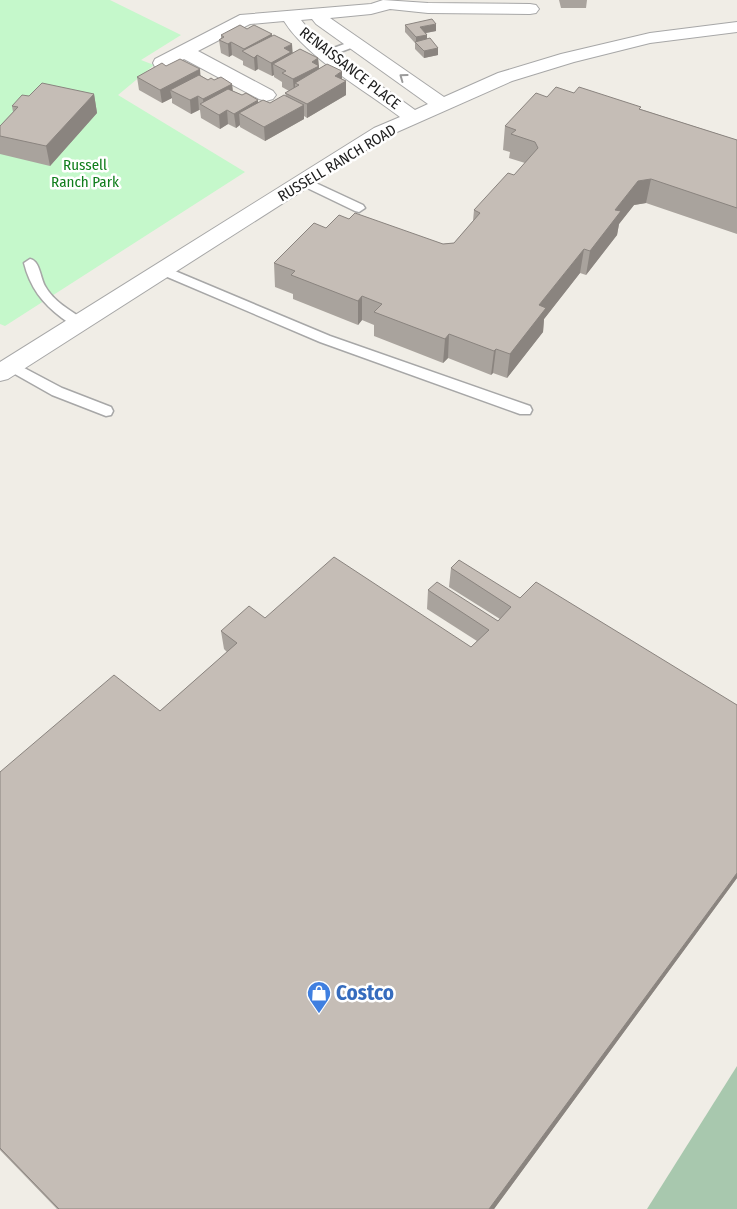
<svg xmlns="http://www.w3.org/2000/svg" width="737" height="1209" font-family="'Fira Sans Condensed',sans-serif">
	<rect width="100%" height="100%" fill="#f0ede6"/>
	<path fill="#a8c8ae" d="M737 1066V1209H647Z"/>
	<path fill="#c5f8cb" d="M0 0H110L181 35 141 60 154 65 118 95 245 172 5 326 0 324Z"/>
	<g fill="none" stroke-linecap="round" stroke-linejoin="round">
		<g stroke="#a7a7a7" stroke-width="3">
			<path id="lane" d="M355 40 359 41 360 43 359 45 327 57 322 54 323 52Z
				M305 178 363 205 365 208 359 212 355 211 301 185 299 182 301 179Z
				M30 259C40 261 40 277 45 286 53 301 70 310 84 320L86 323 84 326C75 329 69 323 62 318 42 303 30 287 24 263Z
				M163 266 330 336 530 406 532 410 530 414H520L320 342 158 273 156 270 158 267Z
				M11 361 62 388 111 407 113 411 111 415 106 416 52 395 6 369 4 366 6 363Z"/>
		</g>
		<g stroke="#a7a7a7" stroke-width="2">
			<path id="street" d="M383 0 428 3 530 4 536 5 539 9 536 13 530 14 428 13 390 9 371 14 330 18 444 97 498 73 561 54 650 33 737 22V32L650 43 574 62 512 81 388 136 8 379 0 381V362L374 128 400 117C365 90 307 58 284 21L250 24 198 51 273 91 276 95 273 99 266 101 259 99 184 59 169 67 162 69 155 67 153 63 155 59 240 15 371 4ZM312 19 316 24 428 104 415 110C382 85 325 52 301 20Z"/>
		</g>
		<use href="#lane" fill="#fff" fill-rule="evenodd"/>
		<use href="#street" fill="#fff" fill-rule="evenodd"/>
	</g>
	<path fill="#a9a39d" d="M559 0H587L586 8H561Z
		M405 25 436 31 426 33 427 35V39L438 48V55L424 58 415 49V43L405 32Z
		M247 29 272 34V36L293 53 318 58 319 68 342 79 346 95 307 118 304 116V119L265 141 240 127V125L236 128 228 124 220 129 201 118 200 110H199L191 114 172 103V98L162 103 139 90 137 77 166 66 200 75 208 80H214L232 84 233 91 259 103H270L286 96 285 93 289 91 282 87V82L274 77V75L272 76 258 69 255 71 243 65V61L232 55 229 57 221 53 219 40 221 38V35Z
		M574 93 640 109 737 140V234L646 203 634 205 619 224 617 235 586 275 580 273 544 319 543 332 507 378 493 373 491 375 448 358 443 363 374 336V325L362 320 358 325 293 299V294L275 287 274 263 326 228 349 219 443 244 454 243 473 221 474 210 514 175 525 163 509 158 510 152 503 150 505 126 547 97Z
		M94 94 97 113 50 166 0 154V126L13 112 12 106 29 96Z
		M451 568 520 598 737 705V878L494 1209H57L0 1150V772L160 711 227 652 224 649 221 631 265 618 471 647 477 641 427 609 428 590 498 621 500 619 449 587Z"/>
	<path fill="#8a847f" d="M436 24V31L420 34V27Z
		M272 34V48L257 56 258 69 255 71 254 58 245 53 244 49Z
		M427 35V42L416 43V37Z
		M231 42 232 55 229 57 228 44Z
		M292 44 293 57 273 64 274 75 272 76 271 63 284 48Z
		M438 48V55L424 58V51Z
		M318 58 320 79 299 85 295 83V92L294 93 293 79 312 62Z
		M200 69 201 82 170 90 172 98 162 103 160 90Z
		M342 71V83L346 81V95L307 118V104L335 76Z
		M232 84 233 97 204 107 203 99Z
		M94 94 97 113 50 166 46 146Z
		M198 96 199 110 191 114 190 100Z
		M258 100 259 114 239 113 240 125 236 128 234 114Z
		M304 105V119L265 141 264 127Z
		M227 110 228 124 220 129 219 115Z
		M651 179 646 203 634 205 619 224 617 235 586 275 590 251 615 210 638 181Z
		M584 249 580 273 544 319 543 332 507 378 510 354 539 305Z
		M362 296V320L358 325V301Z
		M449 334 448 358 443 363 445 339Z
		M496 349 493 373 491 375 494 351Z
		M737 873V878L494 1209H489Z"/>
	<path fill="#c5bdb6" stroke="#8a847f" d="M432 19 436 24 420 27 427 35 416 37 405 25Z
		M240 25 247 29 254 25 272 34 244 49 231 42 228 44 219 40 224 37 221 35Z
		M274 35 292 44 284 48 291 52 271 63 257 55 254 58 242 51Z
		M430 38 438 48 424 51 415 42Z
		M300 49 318 58 312 62 319 66 293 79 282 73 286 71 273 64Z
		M180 59 200 69 160 90 137 77 162 63 166 66Z
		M327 64 342 71 335 76 346 81 307 104 285 93 299 85 295 83Z
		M199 75 208 80 211 78 214 80 221 77 232 84 203 99 198 96 190 100 170 90Z
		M42 83 94 94 46 146 0 136V126L18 107 12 106 22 95 29 96Z
		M556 87 574 93 579 87 641 107 639 109 737 140V208L651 179 638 181 615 210 621 211 590 251 584 249 539 305 546 308 510 354 496 349 494 351 449 334 445 339 374 312 382 304 362 296 358 301 291 275 295 271 274 263 314 223 326 228 339 215 349 219 355 213 443 244 454 243 480 213 474 210 508 173 514 175 538 148 535 142 511 134 516 130 505 126 536 93 547 97Z
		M228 89 242 95 246 93 258 100 234 114 227 110 219 115 200 104Z
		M284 95 304 105 264 127 239 113 263 100 270 103Z
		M334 557 471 647 489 630 428 590 437 582 498 621 511 607 451 568 459 560 520 598 536 582 737 705V873L489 1209H59L0 1148V772L114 675 160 711 237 643 221 631 249 606 265 618Z"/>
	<defs><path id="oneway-chevron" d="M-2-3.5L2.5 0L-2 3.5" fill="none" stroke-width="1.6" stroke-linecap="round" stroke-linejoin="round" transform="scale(1.25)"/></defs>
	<use stroke="#9b9b9b" href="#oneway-chevron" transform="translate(403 77) rotate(-144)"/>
	<defs>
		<g id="shop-pin" transform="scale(1.25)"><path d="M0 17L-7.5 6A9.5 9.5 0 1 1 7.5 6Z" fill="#3f7fe0" stroke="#fff"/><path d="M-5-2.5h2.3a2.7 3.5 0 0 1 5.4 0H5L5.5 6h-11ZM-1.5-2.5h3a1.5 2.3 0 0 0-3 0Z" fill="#fff"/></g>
	</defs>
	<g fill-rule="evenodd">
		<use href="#shop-pin" x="319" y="993"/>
	</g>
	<g text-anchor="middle" stroke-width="5" stroke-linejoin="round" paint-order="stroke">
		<g font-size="15" fill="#202020" stroke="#fff">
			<text transform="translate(350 68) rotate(38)" y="5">RENAISSANCE PLACE</text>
			<text transform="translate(337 163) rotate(-31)" y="5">RUSSELL RANCH ROAD</text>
		</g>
		<g font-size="15" fill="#0f7d1b" stroke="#fff">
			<text x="85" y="170">Russell<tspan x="85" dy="17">Ranch Park</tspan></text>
		</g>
		<g font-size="21" font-weight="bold" fill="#366cbe" stroke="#fff" text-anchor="start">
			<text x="336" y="1000">Costco</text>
		</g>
	</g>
</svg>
